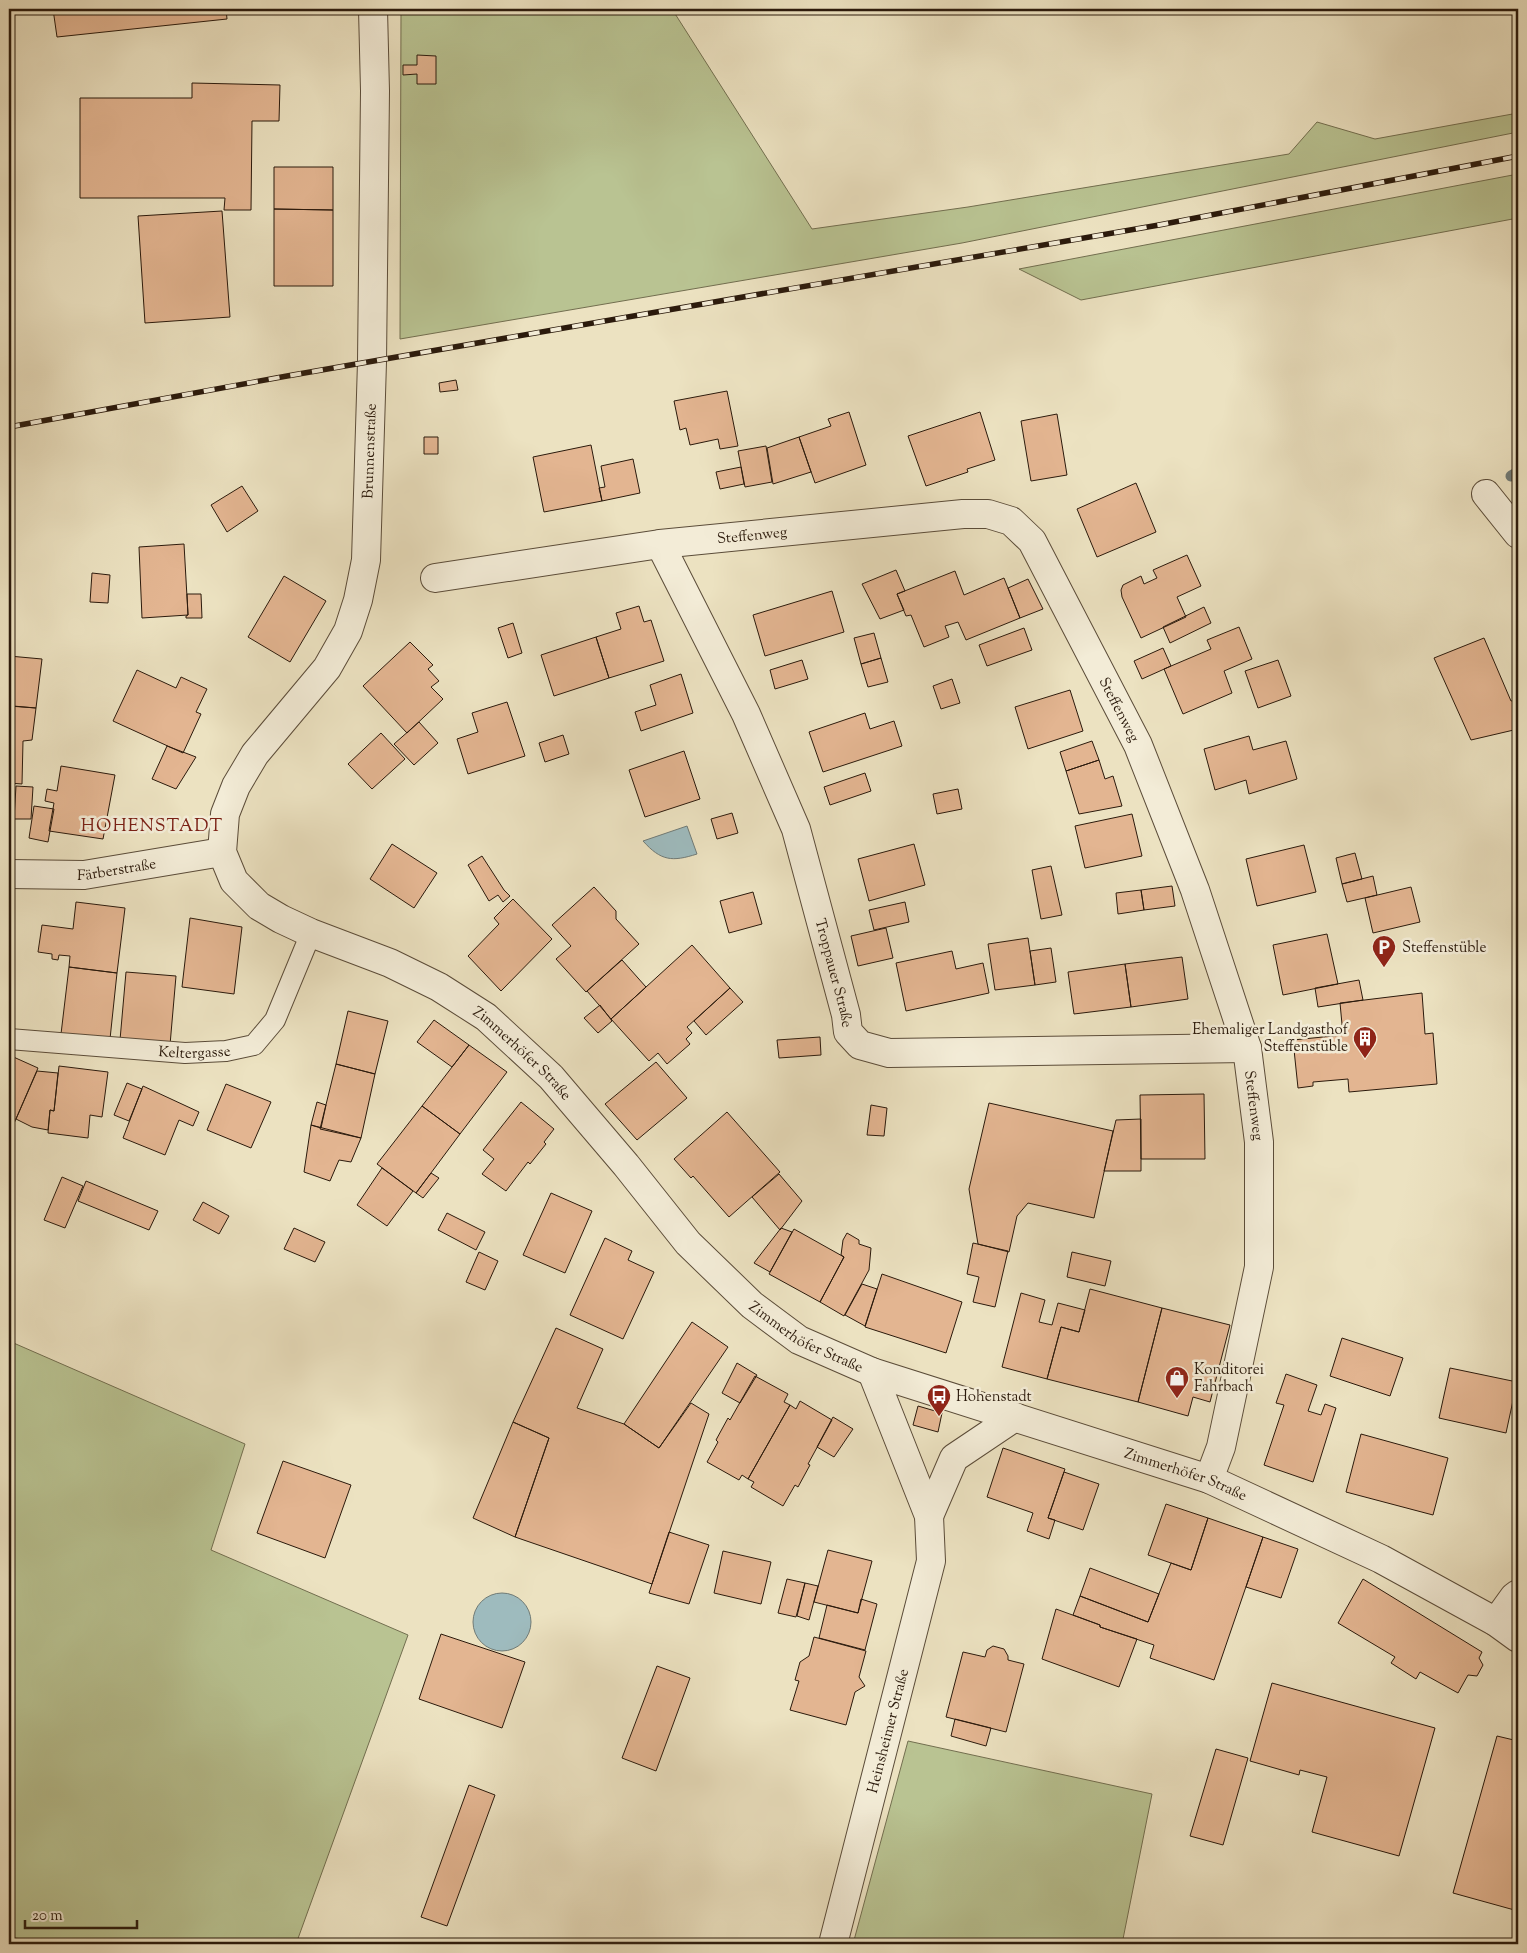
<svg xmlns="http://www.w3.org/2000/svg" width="1527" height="1953" font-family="'Sorts Mill Goudy',serif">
	<rect width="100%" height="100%" fill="#ece2c1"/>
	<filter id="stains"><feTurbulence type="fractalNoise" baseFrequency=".004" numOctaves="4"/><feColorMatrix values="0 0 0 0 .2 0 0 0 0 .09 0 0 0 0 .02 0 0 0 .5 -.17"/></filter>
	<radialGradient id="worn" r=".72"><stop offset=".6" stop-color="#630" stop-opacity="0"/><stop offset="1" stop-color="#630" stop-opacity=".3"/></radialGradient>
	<path fill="#b9c392" stroke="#726e4f" d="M401 9H672L812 229 968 207 1289 154 1317 122 1375 139 1518 113V132L962 243 400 339Z
		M1518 174V218L1081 300 1019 269Z
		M9 1341 245 1444 211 1550 408 1635 296 1944H51L9 1937Z
		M908 1741 1152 1794 1122 1944H853Z"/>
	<path fill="#9ebbbe" stroke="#707b77" d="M687 826 697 854C672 862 661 861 643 841Z
		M473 1622a29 29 0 1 1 58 0a29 29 0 1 1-58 0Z"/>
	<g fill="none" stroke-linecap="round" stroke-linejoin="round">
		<path stroke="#707b77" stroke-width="11" d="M1511 476 1518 472"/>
	</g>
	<path fill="#e3b591" stroke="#2b1a0c" d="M53 9H226L227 19 57 37Z
		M417 55 436 56V84H417V74L403 75V65H417Z
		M192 83 280 85 279 121H252L251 210H224L225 198H80V98H192Z
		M274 167H333V210L274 209Z
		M274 209 333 210V286H274Z
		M222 211 230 317 145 323 138 216Z
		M456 380 458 390 440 392 439 383Z
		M727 391 738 446 720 449 718 439 690 445 686 428 680 430 674 401Z
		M849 412 866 465 815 483 799 437 831 426 828 419Z
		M980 412 995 460 967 469 968 472 926 486 908 436Z
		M1057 414 1067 475 1031 481 1021 421Z
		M424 437H438V454H424Z
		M799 437 811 472 773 484 767 448Z
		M591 445 602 501 544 512 533 457Z
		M766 446 772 482 745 487 738 451Z
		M633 459 640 493 602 501 599 488 605 487 601 466Z
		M741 467 744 484 720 489 716 472Z
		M1136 483 1156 532 1097 557 1077 509Z
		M242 486 258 511 227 532 211 505Z
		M184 544 188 615 142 618 139 547Z
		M1187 555 1201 586 1177 597 1186 617 1141 638 1122 597 1121 590 1123 585 1141 576 1144 584 1157 578 1153 570Z
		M896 570 905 591 897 594 904 610 880 619 862 584Z
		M955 571 964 595 1004 578 1020 618 966 640 958 622 945 626 949 637 924 647 911 615 906 616 897 594Z
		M92 573 110 575 108 603 90 602Z
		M284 576 326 601 290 662 248 637Z
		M1028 579 1043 609 1020 618 1008 588Z
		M832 591 844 632 765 656 753 615Z
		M187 594H201L202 618H186V616L188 615Z
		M639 606 644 622 651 620 664 661 609 678 596 637 621 629 616 613Z
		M1204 607 1211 623 1170 643 1163 627Z
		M513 623 522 653 508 658 498 628Z
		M1239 627 1252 659 1224 671 1232 693 1183 714 1164 669 1211 649 1207 640Z
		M1024 628 1032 650 987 666 979 645Z
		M874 633 881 658 861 664 854 638Z
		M596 637 609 678 554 696 541 655Z
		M1484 638 1511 701 1518 700V729L1471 740 1434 658Z
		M410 642 433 665 428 669 439 681 431 687 443 699 407 733 363 686Z
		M1163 648 1171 666 1142 679 1134 661Z
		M9 656 42 659 36 708 9 706Z
		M881 658 888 682 868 687 861 664Z
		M802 660 808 679 775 689 770 670Z
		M1278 660 1291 696 1258 708 1245 671Z
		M137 670 176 688 181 677 207 689 196 712 201 714 183 753 113 721Z
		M681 674 693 713 641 731 635 712 656 705 650 685Z
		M952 679 960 703 941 709 933 686Z
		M1070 690 1083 731 1028 749 1015 707Z
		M507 702 525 756 468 774 457 739 478 732 472 713Z
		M13 706 36 708 32 740 23 741 22 784 9 783V725Z
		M865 713 870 729 894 721 902 746 823 772 809 732Z
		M419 722 438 743 414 765 394 744Z
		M381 733 405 759 372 789 348 764Z
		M563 735 569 754 545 762 539 743Z
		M1249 736 1253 750 1286 741 1297 779 1249 794 1246 780 1215 790 1204 749Z
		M1092 741 1099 760 1066 771 1060 752Z
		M167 746 196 757 176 789 152 779Z
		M684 751 700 799 645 817 629 770Z
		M1099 760 1105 779 1113 776 1122 806 1079 814 1066 771Z
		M61 766 115 775 103 839 49 831 54 803 45 801 47 789 57 791Z
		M865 773 871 791 830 805 824 787Z
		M16 786 33 787 31 819H14Z
		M958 789 962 809 937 814 933 794Z
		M34 806 54 809 48 842 29 838Z
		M732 813 738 833 717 839 711 819Z
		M1132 814 1142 856 1085 868 1075 826Z
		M392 844 437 873 414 908 370 879Z
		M914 844 925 885 869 901 858 859Z
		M1304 845 1316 892 1257 906 1246 859Z
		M1355 853 1362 879 1342 884 1336 858Z
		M482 856 504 890 510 896 503 902 498 895 489 901 468 865Z
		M1051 866 1062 915 1041 919 1032 870Z
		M1373 876 1377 895 1347 902 1342 884Z
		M1172 886 1175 906 1144 910 1141 890Z
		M594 887 616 911V919L639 944 586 992 556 959 571 946 552 925Z
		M1411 887 1420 922 1373 933 1365 898Z
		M1141 890 1144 910 1118 914 1116 893Z
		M753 892 762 924 729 933 720 901Z
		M513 899 552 939 501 991 468 956 499 924 494 918Z
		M76 902 125 908 117 973 69 967 70 956 59 955 58 960 52 959V954L38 952 42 925 73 929Z
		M905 902 909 922 874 930 869 910Z
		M190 918 242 927 234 994 182 987Z
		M886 928 893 958 858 966 851 936Z
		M1327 934 1338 984 1283 995 1273 945Z
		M1028 938 1035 985 995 990 988 944Z
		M692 945 730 988 687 1027 692 1033 686 1039 690 1044 667 1064 658 1053 649 1061 611 1019Z
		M1051 948 1056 982 1035 985 1030 951Z
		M952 951 956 969 983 963 989 993 906 1011 896 963Z
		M1182 957 1188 999 1131 1007 1125 964Z
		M622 960 646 987 611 1019 587 991Z
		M1125 964 1131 1007 1074 1014 1068 972Z
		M69 967 117 973 110 1039 61 1034Z
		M126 972 176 976 170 1045 120 1040Z
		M1359 980 1363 1000 1318 1007 1315 988Z
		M730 988 743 1002 706 1035 694 1021Z
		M1422 993 1425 1034 1433 1033 1437 1084 1349 1092 1348 1079 1313 1082V1086L1298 1088 1293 1040 1343 1035 1340 1003Z
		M600 1005 612 1021 598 1033 584 1018Z
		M348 1011 388 1021 375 1074 336 1064Z
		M434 1020 469 1045 452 1067 417 1042Z
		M820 1037 821 1055 779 1058 777 1040Z
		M469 1045 507 1072 460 1134 422 1106Z
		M9 1055 38 1068 9 1135Z
		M656 1062 687 1098 637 1140 605 1104Z
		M336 1064 375 1074 361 1138 320 1129Z
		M59 1066 108 1072 102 1117 90 1115 88 1138 48 1133 50 1110 54 1111Z
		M37 1071 58 1073 54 1111 50 1110 48 1130 32 1127 16 1119Z
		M127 1083 142 1089 129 1121 114 1115Z
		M226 1084 271 1102 251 1148 207 1130Z
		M143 1086 199 1112 193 1126 179 1120 165 1155 123 1138Z
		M1204 1094 1205 1159H1141L1140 1095Z
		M317 1102 326 1105 321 1128 311 1125Z
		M521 1102 554 1129 544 1142 546 1144 530 1164 528 1162 506 1191 482 1174 494 1159 483 1150Z
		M989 1103 1113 1131 1094 1218 1028 1203 1017 1216 1009 1252 978 1244 969 1189Z
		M871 1105 887 1108 884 1136 867 1135Z
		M422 1106 460 1134 416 1193 377 1164Z
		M727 1112 780 1172 729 1217 693 1176 691 1178 674 1159Z
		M1141 1119V1171H1104L1116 1120Z
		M1515 1121H1518V1155H1515Z
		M311 1125 361 1138 351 1162 339 1160 330 1181 304 1172Z
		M382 1168 413 1191 387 1226 357 1205Z
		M431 1173 439 1178 423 1198 416 1193Z
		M779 1174 802 1201 780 1230 752 1197Z
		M62 1177 83 1186 65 1228 44 1220Z
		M86 1181 158 1211 149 1230 78 1201Z
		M551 1193 592 1211 565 1273 523 1255Z
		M203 1202 229 1216 219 1234 193 1220Z
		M447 1213 485 1232 476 1250 438 1230Z
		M294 1228 325 1242 315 1262 284 1249Z
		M781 1228 792 1232 770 1272 754 1263Z
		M794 1229 844 1257 820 1302 769 1274Z
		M847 1233 859 1240V1244L871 1248 869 1270 844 1316 820 1302 844 1257 841 1255 843 1240Z
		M605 1238 632 1251 628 1260 654 1272 623 1339 570 1315Z
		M973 1243 1008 1251 995 1307 973 1302 979 1277 967 1274Z
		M479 1252 498 1261 485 1290 466 1282Z
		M1072 1252 1111 1261 1105 1286 1067 1277Z
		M882 1274 962 1302 946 1353 865 1327Z
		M862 1284 877 1289 865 1326 845 1315Z
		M1090 1289 1162 1308 1138 1402 1047 1379 1061 1327 1079 1332Z
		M1021 1293 1045 1300 1039 1322 1052 1325 1058 1303 1085 1310 1079 1332 1061 1327 1047 1379 1002 1367Z
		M1162 1308 1230 1325 1210 1402 1193 1397 1188 1416 1138 1402Z
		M692 1322 728 1347 659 1448 624 1424Z
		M556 1328 603 1349 577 1408 624 1424 659 1448 691 1403 709 1414 652 1584 515 1537 549 1438 513 1422Z
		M1342 1338 1403 1358 1390 1396 1330 1376Z
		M737 1363 757 1375 740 1403 722 1393Z
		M1450 1368 1517 1382 1506 1433 1439 1418Z
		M1286 1374 1317 1385 1308 1411 1321 1415 1325 1404 1336 1408 1313 1482 1264 1465 1284 1405 1276 1403Z
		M755 1376 788 1394 784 1402 790 1405 748 1479 742 1475 739 1480 707 1462 718 1442 716 1440 728 1418 730 1420Z
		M800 1401 832 1420 808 1464 810 1465 798 1487 795 1485 783 1506 751 1487 754 1482 748 1479 790 1405 796 1409Z
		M918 1406 942 1413 938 1432 913 1425Z
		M833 1417 853 1429 834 1457 817 1447Z
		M513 1422 549 1438 515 1537 473 1518Z
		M1361 1434 1448 1458 1433 1515 1346 1492Z
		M1003 1448 1065 1469 1048 1518 1055 1520 1049 1539 1027 1531 1033 1513 987 1497Z
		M283 1461 351 1485 325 1558 257 1533Z
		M1064 1472 1099 1484 1083 1530 1048 1518Z
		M1166 1504 1208 1518 1191 1570 1148 1555Z
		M1208 1518 1263 1537 1214 1680 1150 1658 1154 1645 1100 1627V1625L1073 1615 1080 1596 1148 1622 1171 1563 1191 1570Z
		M669 1532 709 1545 689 1604 649 1593Z
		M1263 1537 1298 1549 1281 1598 1246 1587Z
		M828 1550 872 1561 858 1613 814 1602Z
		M723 1551 771 1562 761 1604 714 1593Z
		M1090 1568 1159 1594 1148 1622 1080 1596Z
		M787 1579 805 1583 796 1617 778 1613Z
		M1363 1579 1482 1652 1479 1658 1483 1665 1477 1676 1468 1675 1458 1693 1420 1672 1416 1679 1391 1663 1395 1657 1338 1623Z
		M805 1583 818 1586 809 1620 797 1616Z
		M861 1599 877 1604 865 1650 819 1638 827 1605 858 1613Z
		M1056 1609 1100 1625V1627L1137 1639 1119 1687 1042 1659Z
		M441 1634 525 1662 502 1728 419 1699Z
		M814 1637 866 1651 859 1677 865 1686 855 1692 846 1725 790 1710 799 1681 795 1680 800 1662 809 1656Z
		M993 1646 1004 1649 1008 1656V1660L1024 1664 1006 1732 946 1717 963 1652 985 1657 987 1650Z
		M657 1666 690 1678 656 1771 622 1758Z
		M1272 1683 1435 1728 1399 1856 1312 1832 1327 1777 1300 1770 1299 1775 1250 1761Z
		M955 1719 991 1728 986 1746 951 1736Z
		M1497 1736 1518 1741V1911L1453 1893Z
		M1216 1749 1248 1758 1223 1845 1190 1836Z
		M469 1785 495 1795 447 1926 421 1917Z"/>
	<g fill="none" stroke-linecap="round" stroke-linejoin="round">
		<g stroke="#5b4c39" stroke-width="22">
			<g id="service">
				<path id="s1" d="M9 1039 185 1053 226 1051 254 1045 275 1020 311 933"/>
			</g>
		</g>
		<g stroke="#5b4c39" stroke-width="30">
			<g id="minor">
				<path d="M1486 494 1518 534"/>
				<path id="s2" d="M660 544 746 714 796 829 846 1015 848 1032 860 1045 889 1053 1247 1048"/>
				<path id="s3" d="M435 578 660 544 963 514H988L1011 521 1032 541 1138 745 1195 890 1247 1048 1259 1142V1267L1221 1447 1209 1479"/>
				<path id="s4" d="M9 874 84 875 222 852"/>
				<path d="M929 1516 954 1458 1015 1417"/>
				<path d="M1496 1622 1514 1597 1518 1594"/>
				<path id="s5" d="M833 1944 931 1561 929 1516 872 1372"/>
			</g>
		</g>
		<g stroke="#5b4c39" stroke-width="30">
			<g id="tertiary">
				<path id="s6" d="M373 9 375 91 372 362 366 560 358 600 348 631 327 668 255 754 236 786 225 814 222 852 234 881 259 906 281 919 311 933 390 963 439 987 486 1017 551 1077 626 1165 688 1243 752 1305 799 1340 872 1372 1209 1479 1381 1559 1496 1622 1518 1638"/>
			</g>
		</g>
		<use href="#service" stroke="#f3ecd7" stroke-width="20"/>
		<use href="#minor" stroke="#f3ecd7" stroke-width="28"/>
		<use href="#tertiary" stroke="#f3ecd7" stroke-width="28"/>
		<g stroke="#2b1a0c" stroke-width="5.5">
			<path id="rail" d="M9 427 287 376 1159 225 1518 156"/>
		</g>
		<use href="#rail" stroke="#f3ecd7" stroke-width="4" stroke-dasharray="11" stroke-linecap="butt"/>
	</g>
	<defs>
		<g id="parking-pin" transform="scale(1.25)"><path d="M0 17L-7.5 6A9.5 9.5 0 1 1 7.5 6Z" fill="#8f2418" stroke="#f3ecd7"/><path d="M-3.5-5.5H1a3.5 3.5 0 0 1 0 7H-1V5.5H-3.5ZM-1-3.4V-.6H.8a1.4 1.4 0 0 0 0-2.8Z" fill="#fff"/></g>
		<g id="building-pin" transform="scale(1.25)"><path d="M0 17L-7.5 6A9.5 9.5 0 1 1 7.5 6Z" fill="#8f2418" stroke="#f3ecd7"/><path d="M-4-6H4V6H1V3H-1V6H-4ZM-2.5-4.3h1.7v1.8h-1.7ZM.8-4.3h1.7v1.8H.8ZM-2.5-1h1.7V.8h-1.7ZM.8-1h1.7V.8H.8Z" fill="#fff"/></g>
		<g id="shop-pin" transform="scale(1.25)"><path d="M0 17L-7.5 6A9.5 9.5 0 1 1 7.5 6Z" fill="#8f2418" stroke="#f3ecd7"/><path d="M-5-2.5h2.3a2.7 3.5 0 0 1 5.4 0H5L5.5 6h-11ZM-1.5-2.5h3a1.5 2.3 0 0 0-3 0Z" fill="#fff"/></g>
		<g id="bus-pin" transform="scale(1.25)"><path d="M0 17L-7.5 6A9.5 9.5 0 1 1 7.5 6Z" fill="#8f2418" stroke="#f3ecd7"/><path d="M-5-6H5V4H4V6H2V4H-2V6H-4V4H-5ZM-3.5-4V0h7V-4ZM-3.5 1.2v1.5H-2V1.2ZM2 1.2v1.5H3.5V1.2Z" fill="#fff"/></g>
	</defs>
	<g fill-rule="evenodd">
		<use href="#parking-pin" x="1384" y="947"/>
		<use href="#building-pin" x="1365" y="1038"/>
		<use href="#shop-pin" x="1177" y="1378"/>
		<use href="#bus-pin" x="939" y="1396"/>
	</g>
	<g text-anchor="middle" stroke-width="5" stroke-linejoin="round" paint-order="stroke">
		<g font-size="15" fill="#2b1a0c" stroke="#f3ecd7">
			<text transform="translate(369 451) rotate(-88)" y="5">Brunnenstraße</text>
			<text dy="5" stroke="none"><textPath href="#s3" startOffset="320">Steffenweg</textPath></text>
			<text dy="5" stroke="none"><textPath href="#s3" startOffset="800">Steffenweg</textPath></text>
			<text dy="5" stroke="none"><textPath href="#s4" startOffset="108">Färberstraße</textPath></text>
			<text dy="5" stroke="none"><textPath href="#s2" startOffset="465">Troppauer Straße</textPath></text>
			<text dy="5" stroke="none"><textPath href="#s1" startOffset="186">Keltergasse</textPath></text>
			<text dy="5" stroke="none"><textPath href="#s6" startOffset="1256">Zimmerhöfer Straße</textPath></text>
			<text dy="5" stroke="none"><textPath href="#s3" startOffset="1220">Steffenweg</textPath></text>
			<text dy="5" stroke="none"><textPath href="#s6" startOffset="1661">Zimmerhöfer Straße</textPath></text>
			<text dy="5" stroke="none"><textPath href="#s6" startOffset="2066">Zimmerhöfer Straße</textPath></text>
			<text dy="5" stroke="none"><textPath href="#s5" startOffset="220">Heinsheimer Straße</textPath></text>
		</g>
		<g font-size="15" fill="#2b1a0c" stroke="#f3ecd7" text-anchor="start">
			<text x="1402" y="952">Steffenstüble</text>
			<text x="1348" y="1034" text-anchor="end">Ehemaliger Landgasthof<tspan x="1348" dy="17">Steffenstüble</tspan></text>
			<text x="1194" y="1374">Konditorei<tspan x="1194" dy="17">Fahrbach</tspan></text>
			<text x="956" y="1401">Hohenstadt</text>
		</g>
		<g font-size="18" letter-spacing="1" fill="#7a1f14" stroke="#f3ecd7">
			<text x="152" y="831">HOHENSTADT</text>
		</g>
	</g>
	<rect width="1527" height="1953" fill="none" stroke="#ece2c1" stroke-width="30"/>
	<rect x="10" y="10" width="1507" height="1933" fill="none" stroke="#2b1a0c" stroke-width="2.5"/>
	<rect x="15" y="15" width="1497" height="1923" fill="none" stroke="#2b1a0c"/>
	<path d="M25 1920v8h112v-8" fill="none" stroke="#2b1a0c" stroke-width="2.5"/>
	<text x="32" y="1920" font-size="15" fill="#2b1a0c" stroke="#f3ecd7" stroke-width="4" paint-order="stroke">20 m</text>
	<rect width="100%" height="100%" filter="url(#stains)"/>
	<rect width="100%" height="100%" fill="url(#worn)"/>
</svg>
